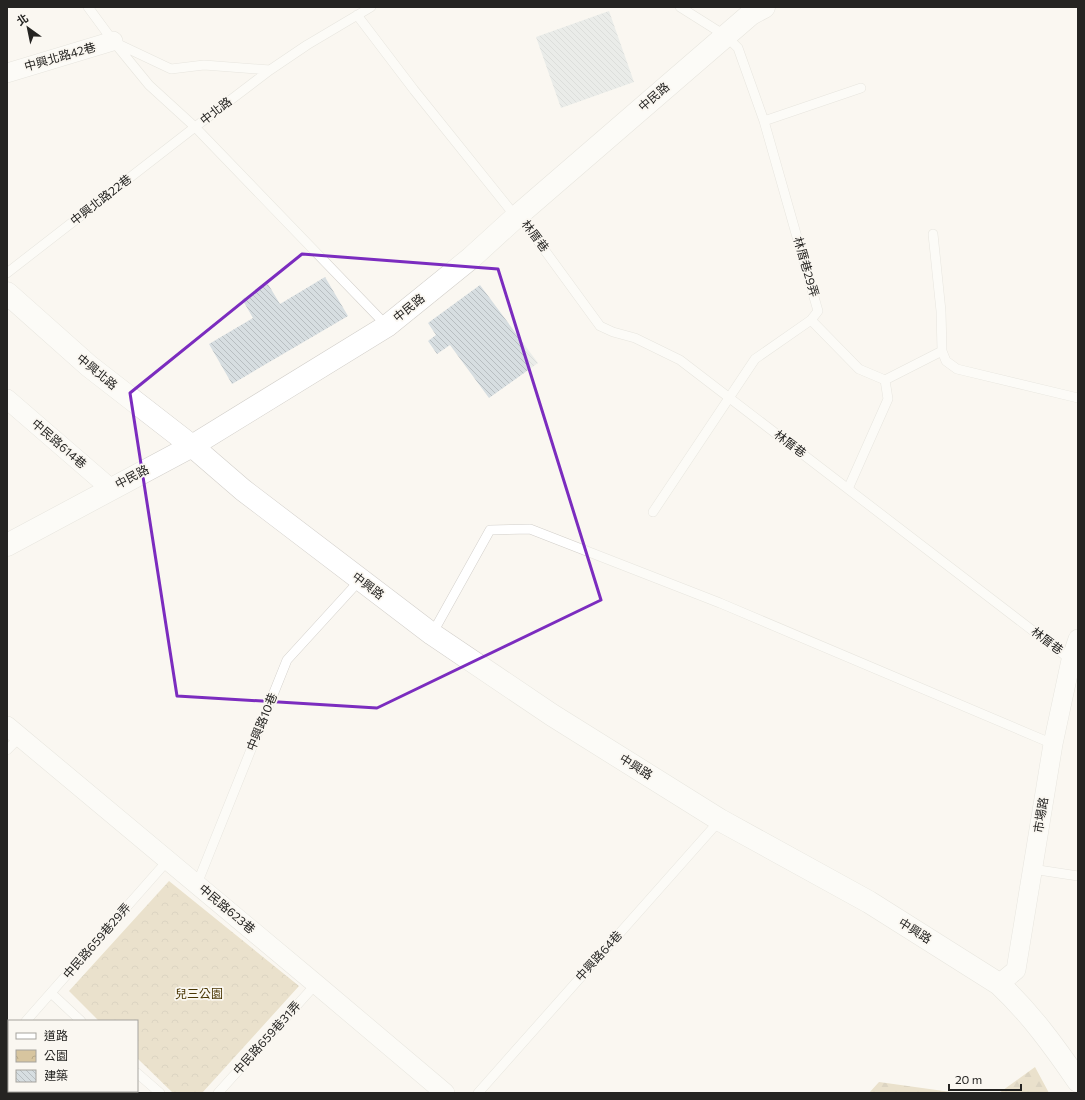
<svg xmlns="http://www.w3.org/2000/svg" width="1085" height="1100" font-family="Commissioner,'Noto Sans TC',sans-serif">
	<defs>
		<pattern id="forest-firs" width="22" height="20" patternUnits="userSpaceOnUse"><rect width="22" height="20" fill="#d7c59f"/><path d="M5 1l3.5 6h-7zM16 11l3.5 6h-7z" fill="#b8a989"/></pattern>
		<pattern id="park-crowns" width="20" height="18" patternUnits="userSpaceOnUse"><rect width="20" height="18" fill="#d7c59f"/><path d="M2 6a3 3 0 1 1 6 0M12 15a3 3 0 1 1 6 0" fill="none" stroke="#b8a989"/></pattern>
		<pattern id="building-back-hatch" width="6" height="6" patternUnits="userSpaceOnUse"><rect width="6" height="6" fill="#d7dee1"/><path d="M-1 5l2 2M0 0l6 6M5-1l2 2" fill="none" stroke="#b8bec1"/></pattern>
	</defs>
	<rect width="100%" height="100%" fill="#faf7f1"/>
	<path fill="url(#forest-firs)" d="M1035 1067 1049 1093H999Z
		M879 1082 958 1093H869Z"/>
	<path fill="url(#park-crowns)" d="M169 881 299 986 202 1093H173L137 1058V1021H99L69 991Z"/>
	<path fill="url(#building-back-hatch)" d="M609 11 634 82 561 108 536 37Z
		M325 277 348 316 232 384 209 344 253 318 242 299 268 284 280 304Z
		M480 285 538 363 489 398 450 345 437 354 428 341 436 335 428 323Z"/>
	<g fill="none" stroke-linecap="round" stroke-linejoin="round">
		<g stroke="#d2cfca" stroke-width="10">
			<path id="lane" d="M88 7 113 41 149 85 195 127 270 70 307 45 371 7
				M357 15 414 90 516 217
				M116 43 171 69 204 65 270 70
				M764 121 861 88
				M519 215 600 326 613 332 635 338 680 360 1071 660 1072 659
				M933 234 941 311 942 351 946 361 957 369 1078 398
				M7 273 195 127 387 326
				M811 320 859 369 885 380 888 399 848 489
				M885 380 942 351
				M653 512 755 359 811 320 818 311 764 121 738 48 726 36 680 7
				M432 634 490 530 530 529 720 603 1053 744
				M7 750 20 737
				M1032 869 1078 876
				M197 884 287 660 360 580
				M51 993 81 1021
				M26 1021 168 860
				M7 1043 9 1041
				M137 1073 160 1093
				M108 1093V1091
				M218 1093 316 984
				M478 1093 720 820"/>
		</g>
		<g stroke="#d2cfca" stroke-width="20">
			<path id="street" d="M7 73 113 41
				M7 399 110 488
				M7 726 316 984 445 1093
				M999 984 1016 970 1053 744 1071 660 1078 639"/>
		</g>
		<g stroke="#d2cfca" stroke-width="23">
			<path id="secondary" d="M7 293 89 366 192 446 243 490 432 634 552 715 720 820 869 902 999 984C1030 1013 1054 1046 1078 1081
				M7 545 192 446 387 326 471 258 516 217 751 14 764 7"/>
		</g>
		<use href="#lane" stroke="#fff" stroke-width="9"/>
		<use href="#street" stroke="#fff" stroke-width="19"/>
		<use href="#secondary" stroke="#fff" stroke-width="22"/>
	</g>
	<path d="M0 0H1085V1100H0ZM302 254 498 269 601 600 377 708 177 696 130 393Z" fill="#faf7f1" fill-opacity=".55" fill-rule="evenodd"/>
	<path fill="none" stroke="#7b2cbf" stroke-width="3" stroke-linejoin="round" d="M302 254 498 269 601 600 377 708 177 696 130 393Z"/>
	<g text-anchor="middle" stroke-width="3.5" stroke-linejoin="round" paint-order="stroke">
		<g font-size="12" fill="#252422" stroke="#faf7f1">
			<text transform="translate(60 57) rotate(-16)" y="4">中興北路42巷</text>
			<text transform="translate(654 97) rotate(-41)" y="4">中民路</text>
			<text transform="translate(216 111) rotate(-38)" y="4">中北路</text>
			<text transform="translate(101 200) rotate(-38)" y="4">中興北路22巷</text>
			<text transform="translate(535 236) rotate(53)" y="4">林厝巷</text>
			<text transform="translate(806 267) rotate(74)" y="4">林厝巷29弄</text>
			<text transform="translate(409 308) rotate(-39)" y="4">中民路</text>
			<text transform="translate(97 372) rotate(39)" y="4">中興北路</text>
			<text transform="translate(59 444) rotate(41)" y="4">中民路614巷</text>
			<text transform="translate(790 444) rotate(37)" y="4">林厝巷</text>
			<text transform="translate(132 477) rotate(-28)" y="4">中民路</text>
			<text transform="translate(368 586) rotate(37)" y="4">中興路</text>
			<text transform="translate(1047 641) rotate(37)" y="4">林厝巷</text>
			<text transform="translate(262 722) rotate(-68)" y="4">中興路10巷</text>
			<text transform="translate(636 767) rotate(32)" y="4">中興路</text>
			<text transform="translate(1041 815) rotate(-81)" y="4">市場路</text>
			<text transform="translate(227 909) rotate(40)" y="4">中民路623巷</text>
			<text transform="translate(915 931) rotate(32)" y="4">中興路</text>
			<text transform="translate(97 941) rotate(-49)" y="4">中民路659巷29弄</text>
			<text transform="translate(599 956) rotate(-48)" y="4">中興路64巷</text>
			<text transform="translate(267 1038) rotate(-48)" y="4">中民路659巷31弄</text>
		</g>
		<g font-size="12" fill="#493603" stroke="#faf7f1">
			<text x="199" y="998">兒三公園</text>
		</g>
	</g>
	<rect width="1085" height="1100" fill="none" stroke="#252422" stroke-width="16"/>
	<rect x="8" y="1020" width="130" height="72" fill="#faf7f1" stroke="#a5a39e"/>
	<rect x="16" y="1033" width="20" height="6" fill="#ffffff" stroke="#a5a39e"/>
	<text x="44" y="1040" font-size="12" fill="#252422">道路</text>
	<rect x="16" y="1050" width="20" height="12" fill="url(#park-crowns)" stroke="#a5a39e"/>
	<text x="44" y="1060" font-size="12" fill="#252422">公園</text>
	<rect x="16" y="1070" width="20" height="12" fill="url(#building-back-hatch)" stroke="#a5a39e"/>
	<text x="44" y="1080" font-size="12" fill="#252422">建築</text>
	<g transform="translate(28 28) rotate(327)" stroke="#faf7f1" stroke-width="3" paint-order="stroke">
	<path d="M0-3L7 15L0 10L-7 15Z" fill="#252422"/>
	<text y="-6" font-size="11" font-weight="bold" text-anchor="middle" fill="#252422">北</text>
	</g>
	<path d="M949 1084v6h72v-6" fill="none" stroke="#252422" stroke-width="2"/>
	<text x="955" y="1084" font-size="12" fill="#252422" stroke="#faf7f1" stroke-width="3" paint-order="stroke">20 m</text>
</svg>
